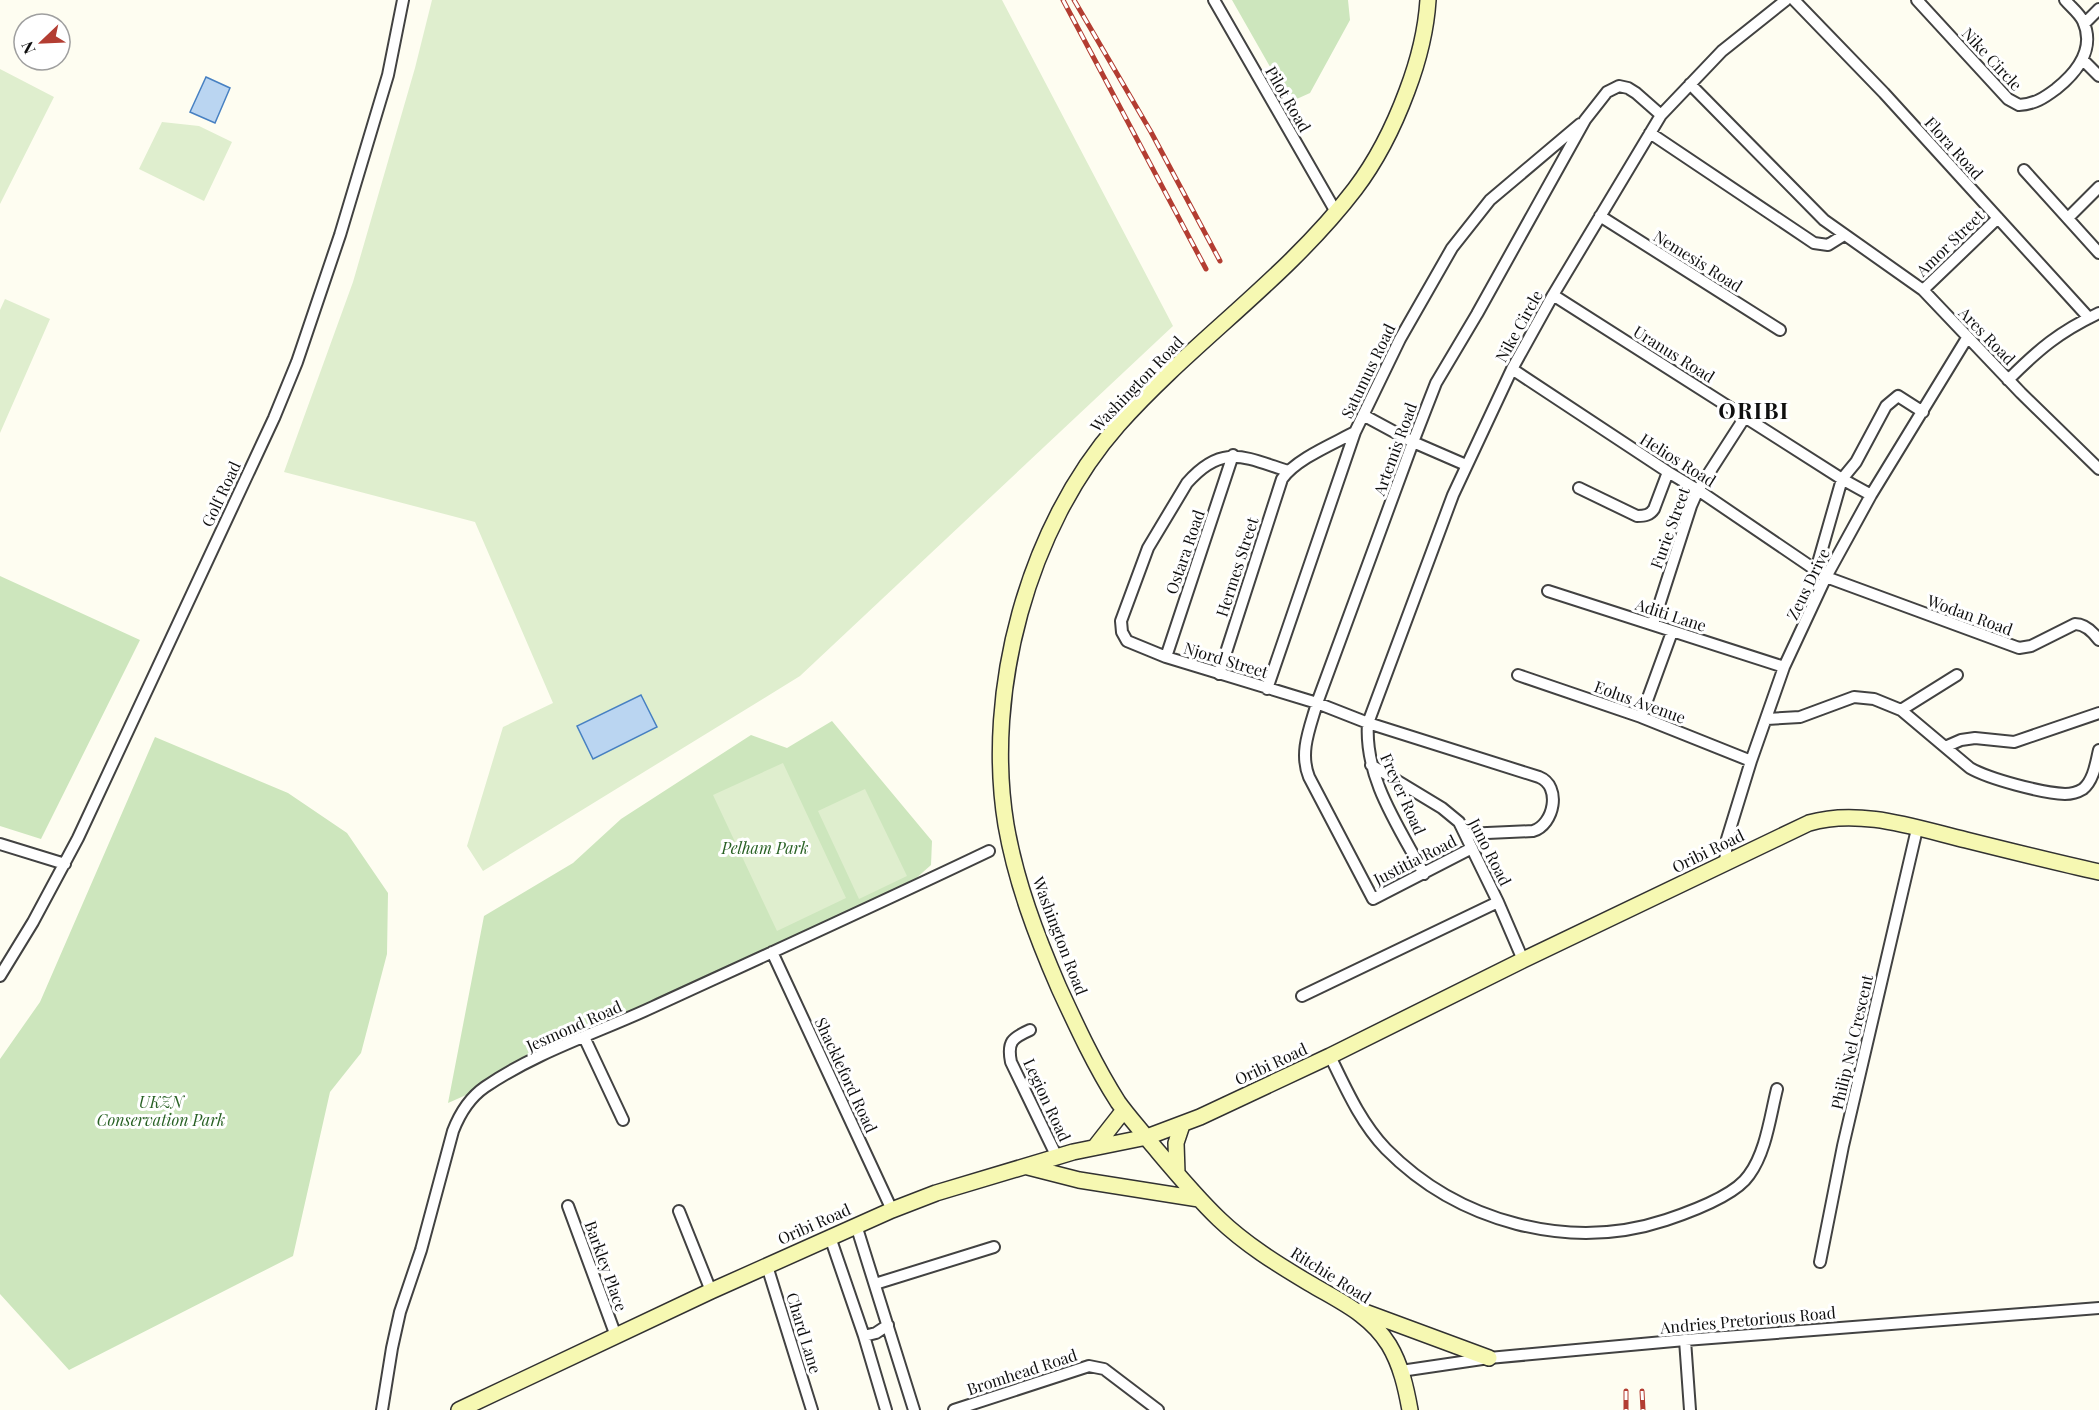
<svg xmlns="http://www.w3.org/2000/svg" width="2099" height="1410" font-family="'Playfair Display',serif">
	<rect width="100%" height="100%" fill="#fefdf1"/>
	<path fill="#cde6bd" d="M1232 0H1348L1350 20 1310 93 1290 102Z
		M0 576 140 640 41 839 0 826Z
		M832 721 932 841 931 865 886 905 686 998 448 1103 484 916 573 863 621 819 751 735 787 748Z
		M155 737 288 793 347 833 388 893 387 954 361 1053 330 1092 293 1256 69 1370 0 1294V1059L40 1002Z"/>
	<path fill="#dfeece" d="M432 0H1002L1173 326 800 676 483 871 467 846 503 727 553 703 475 522 284 472 353 282 415 68Z
		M0 69 54 97 0 204Z
		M162 122 199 126 232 142 204 201 139 169Z
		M5 299 50 319 0 433V310Z
		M783 763 846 898 777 931 713 795Z
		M865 789 907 876 859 899 818 811Z"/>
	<path fill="#bad5f1" stroke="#4780c2" stroke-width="1.5" d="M206 77 230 88 215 123 190 112Z
		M641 695 657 727 593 759 577 726Z"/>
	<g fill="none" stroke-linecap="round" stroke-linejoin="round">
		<g stroke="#424242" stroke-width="14">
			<path id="street" d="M1214 0 1336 212
				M1794 0 1884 93 2089 318
				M1917 0 2008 99 2019 105C2035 104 2044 98 2056 89 2076 73 2096 49 2083 21 2079 13 2071 7 2065 0
				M2084 24 2099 9
				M2083 60 2099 76
				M1690 84 1824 220 1923 290 2021 393 2099 469
				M1650 133 1814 243 1828 245 1844 235
				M2024 170 2099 253
				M1600 216 1780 330
				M2068 218 2099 187
				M1923 290 1998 218
				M1553 295 1842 479 1871 495
				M1512 369 1668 472 1698 490 1826 577 2019 648 2031 646 2075 624C2085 624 2093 632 2099 640
				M2008 380C2039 349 2059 332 2099 313
				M1363 415 1413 442 1466 465
				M1288 471C1244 457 1222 443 1187 483L1148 548 1121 621 1122 632 1127 641 1166 657 1317 703 1368 723 1539 777C1562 786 1554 825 1533 831L1465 834
				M1579 488 1637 516C1645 516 1650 515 1654 509L1668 472
				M1816 570 1842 479 1856 462 1886 406 1898 396 1923 412
				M1548 591 1784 667
				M1653 624 1691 506 1698 490 1745 417
				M1166 657 1233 455
				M1219 674 1282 479C1296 459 1333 444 1355 432
				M1518 675 1641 717 1751 761
				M1267 689 1355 432 1400 339 1452 248 1490 200 1580 124
				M1901 710 1970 768C1989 779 2042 793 2065 794 2072 794 2078 792 2083 789 2094 780 2096 762 2099 750
				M1641 717 1672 632
				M1767 719 1800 717 1854 697 1874 699 1901 710 1957 675
				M1945 747 1961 740 1975 738 2014 742 2099 713
				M1371 765 1442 808 1459 822 1498 902 1523 960
				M0 844 65 864
				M1472 848 1373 899 1309 777C1299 752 1310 728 1317 703L1413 442 1436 383 1477 314 1585 120 1607 92 1619 86 1628 88 1636 93 1661 115
				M1725 864 1727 839 1751 761 1784 667 1826 577 1871 495 1967 338
				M1424 874C1399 827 1364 778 1368 723L1453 495 1512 369 1553 295 1661 115 1722 51 1786 0
				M772 952 892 1210
				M0 976 33 922 78 838 274 418 297 362 340 235 388 75 403 0
				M1302 996 1498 902
				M1030 1030C1012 1038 1007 1042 1011 1062L1057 1157
				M584 1037 623 1120
				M1330 1056C1346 1089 1361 1123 1386 1149 1458 1222 1569 1252 1666 1220 1690 1212 1735 1196 1749 1175 1766 1152 1770 1117 1777 1089
				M568 1206 616 1336
				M679 1211 711 1291
				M856 1225 914 1410
				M830 1237 864 1336 886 1410
				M1820 1262 1843 1146 1917 829
				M767 1266 812 1410
				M875 1284 994 1247
				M864 1336 876 1333 888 1325
				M1685 1340 1690 1410
				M1401 1371 1489 1358 1685 1340 2099 1308
				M382 1410 392 1348 400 1312 421 1250 453 1131C460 1113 469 1098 485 1087 536 1052 597 1033 653 1007 766 955 878 904 989 851
				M954 1410 1089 1366 1104 1369 1158 1410"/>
		</g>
		<g stroke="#313131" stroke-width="18">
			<path id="secondary" d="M1095 1147 1124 1110
				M1028 1167 1079 1180 1199 1199
				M1177 1173 1176 1143 1182 1125
				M1362 1311 1489 1358
				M459 1410 711 1291 892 1210 936 1193 1073 1152 1147 1137 1200 1117 1330 1056 1523 960 1809 823C1860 808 1916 828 1966 840 2010 851 2054 862 2099 872
				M1410 1410C1406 1388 1401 1365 1389 1345 1370 1314 1339 1301 1309 1283 1277 1264 1245 1244 1219 1219 1194 1195 1172 1168 1150 1142 1140 1129 1128 1116 1118 1102 1095 1066 1077 1027 1059 988 1036 935 1016 882 1006 825 984 691 1028 527 1118 425 1192 342 1287 278 1355 189 1377 160 1394 126 1407 91 1418 62 1426 32 1428 0"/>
		</g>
		<use href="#street" stroke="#fff" stroke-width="10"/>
		<use href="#secondary" stroke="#f6f8b2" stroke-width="15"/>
		<g stroke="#b33d32" stroke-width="5">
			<path id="rail" d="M1063 0 1206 269
				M1074 0 1151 132 1220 261
				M1626 1391V1410
				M1642 1391 1643 1410"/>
		</g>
		<use href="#rail" stroke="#fff" stroke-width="3" stroke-dasharray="9" stroke-linecap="butt"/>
	</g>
	<g text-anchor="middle" stroke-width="6" stroke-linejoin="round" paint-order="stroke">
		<g font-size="16" fill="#0f0f0f" stroke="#fff">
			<text transform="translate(1992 59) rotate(47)" y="6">Nike Circle</text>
			<text transform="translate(1288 99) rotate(60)" y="6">Pilot Road</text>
			<text transform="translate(1954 148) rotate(48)" y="6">Flora Road</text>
			<text transform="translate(1950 243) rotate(-44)" y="6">Amor Street</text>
			<text transform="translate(1698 261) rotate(32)" y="6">Nemesis Road</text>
			<text transform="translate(1519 326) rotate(-61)" y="6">Nike Circle</text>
			<text transform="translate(1987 336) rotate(46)" y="6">Ares Road</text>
			<text transform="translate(1674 354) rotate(32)" y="6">Uranus Road</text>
			<text transform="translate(1368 371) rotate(-64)" y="6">Satumus Road</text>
			<text transform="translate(1137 384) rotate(-46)" y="6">Washington Road</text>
			<text transform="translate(1395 449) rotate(-70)" y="6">Artemis Road</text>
			<text transform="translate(1678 460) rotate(32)" y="6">Helios Road</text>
			<text transform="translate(221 494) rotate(-65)" y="6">Golf Road</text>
			<text transform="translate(1670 528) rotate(-70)" y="6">Furie Street</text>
			<text transform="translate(1185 552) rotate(-71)" y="6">Ostara Road</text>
			<text transform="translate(1237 567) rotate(-72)" y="6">Hermes Street</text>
			<text transform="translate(1808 584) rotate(-64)" y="6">Zeus Drive</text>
			<text transform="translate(1671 615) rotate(18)" y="6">Aditi Lane</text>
			<text transform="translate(1970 615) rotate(20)" y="6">Wodan Road</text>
			<text transform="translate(1226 660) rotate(17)" y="6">Njord Street</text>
			<text transform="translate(1640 702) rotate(20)" y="6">Eolus Avenue</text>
			<text transform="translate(1403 794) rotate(66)" y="6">Freyer Road</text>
			<text transform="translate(1708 851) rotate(-26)" y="6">Oribi Road</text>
			<text transform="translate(1490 852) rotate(63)" y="6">Juno Road</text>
			<text transform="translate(1415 860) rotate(-27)" y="6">Justitia Road</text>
			<text transform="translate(1060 936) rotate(69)" y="6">Washington Road</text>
			<text transform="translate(574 1026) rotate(-24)" y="6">Jesmond Road</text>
			<text transform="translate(1852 1042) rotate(-77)" y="6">Philip Nel Crescent</text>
			<text transform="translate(1271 1064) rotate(-25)" y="6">Oribi Road</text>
			<text transform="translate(846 1075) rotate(65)" y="6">Shackleford Road</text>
			<text transform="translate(1047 1100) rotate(65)" y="6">Legion Road</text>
			<text transform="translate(814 1224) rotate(-24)" y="6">Oribi Road</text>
			<text transform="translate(606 1266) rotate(70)" y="6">Barkley Place</text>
			<text transform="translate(1331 1275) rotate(32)" y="6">Ritchie Road</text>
			<text transform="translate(1748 1320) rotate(-5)" y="6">Andries Pretorious Road</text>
			<text transform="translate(804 1333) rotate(73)" y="6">Chard Lane</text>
			<text transform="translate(1022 1372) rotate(-18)" y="6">Bromhead Road</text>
		</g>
		<g font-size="16" font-style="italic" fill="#286124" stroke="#fff">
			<text x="765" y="854">Pelham Park</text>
			<text x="161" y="1108">UKZN<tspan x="161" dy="18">Conservation Park</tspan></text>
		</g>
		<g font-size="22" font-weight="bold" letter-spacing="1.5" fill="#0f0f0f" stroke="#fff">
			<text x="1754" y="419">ORIBI</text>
		</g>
	</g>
	<g transform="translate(42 42) rotate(247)"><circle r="28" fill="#ffffff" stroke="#9f9f9f" stroke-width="1.5"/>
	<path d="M0-4.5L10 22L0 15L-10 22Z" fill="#b33d32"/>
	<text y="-9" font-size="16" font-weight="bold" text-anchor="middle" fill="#0f0f0f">N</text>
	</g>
</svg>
